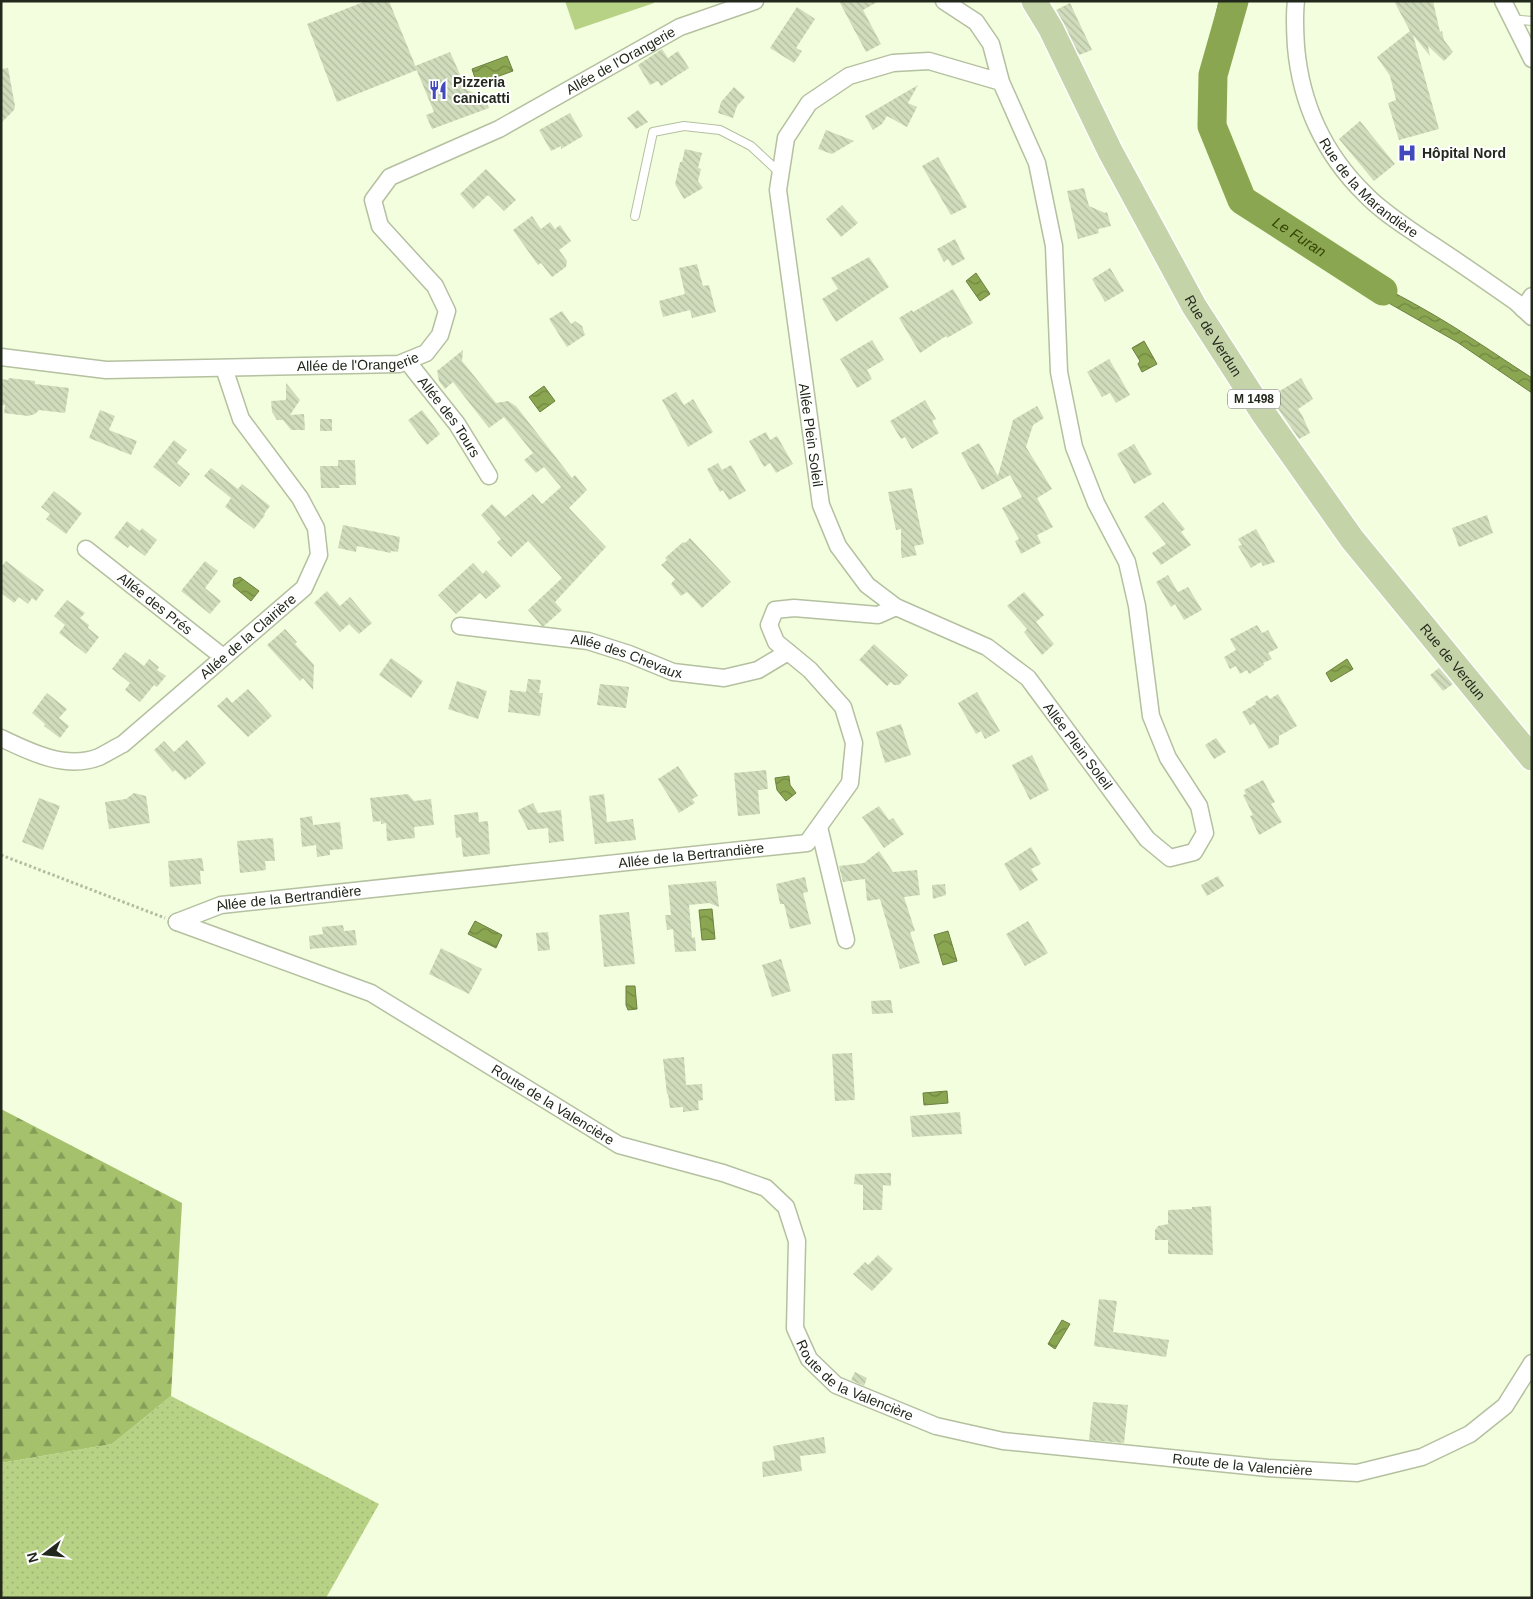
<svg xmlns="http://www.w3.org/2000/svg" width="1533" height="1599" font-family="Helvetica,sans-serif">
	<defs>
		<pattern id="green-dots" width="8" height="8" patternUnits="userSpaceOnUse" patternTransform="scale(1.25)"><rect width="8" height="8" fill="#b8d285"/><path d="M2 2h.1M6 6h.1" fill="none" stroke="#9eb472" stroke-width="1.8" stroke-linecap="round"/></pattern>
		<pattern id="forest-firs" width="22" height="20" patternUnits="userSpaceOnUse" patternTransform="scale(1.25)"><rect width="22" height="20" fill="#a5c16c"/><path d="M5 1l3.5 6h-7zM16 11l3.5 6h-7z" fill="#869d58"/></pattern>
		<pattern id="water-waves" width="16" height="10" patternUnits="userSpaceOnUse" patternTransform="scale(1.25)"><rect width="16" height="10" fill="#8ba651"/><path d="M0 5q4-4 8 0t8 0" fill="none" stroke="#718742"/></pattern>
		<pattern id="building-back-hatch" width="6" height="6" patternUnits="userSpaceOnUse" patternTransform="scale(1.25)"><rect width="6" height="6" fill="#d0dcbc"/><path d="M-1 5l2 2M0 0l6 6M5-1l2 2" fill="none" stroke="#b2bda1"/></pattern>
	</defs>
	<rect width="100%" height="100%" fill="#f2fedd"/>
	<path fill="url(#green-dots)" d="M171 1396 379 1504 326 1598H1V1463L112 1444Z"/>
	<path fill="url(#forest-firs)" d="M1 1109 182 1203 171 1396 112 1444 1 1463Z"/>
	<path fill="#b8d285" d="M565 1H654V3L575 30Z"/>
	<path fill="url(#water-waves)" stroke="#6c8041" d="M1219 1H1230C1226 22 1219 44 1218 65 1217 82 1221 100 1221 118 1221 129 1218 145 1222 155 1250 231 1354 269 1420 307 1458 328 1495 354 1532 378V393L1457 342 1343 277 1307 258 1251 218 1235 203 1222 182 1210 154 1205 123 1211 91 1208 75V59L1213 27Z
		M507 56 513 71 477 84 472 69Z
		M976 273 990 294 980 301 966 281Z
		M1144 341 1157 364 1142 372 1138 364 1140 361 1132 348Z
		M544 386 555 401 540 412 529 397Z
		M240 577 259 591 251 601 233 586 234 579Z
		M1347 659 1353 669 1331 682 1326 673Z
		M789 776 790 785 796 793 786 801 777 790 775 778Z
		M712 909 715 939 702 940 699 910Z
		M475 921 502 935 496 948 468 934Z
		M948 931 957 961 943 965 934 935Z
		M626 986H635L637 1009 628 1010 626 1005Z
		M947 1091 948 1103 924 1105 923 1093Z
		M1062 1320 1070 1324 1055 1349 1048 1344Z"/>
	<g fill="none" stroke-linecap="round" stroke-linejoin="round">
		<path stroke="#8ba651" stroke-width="29" id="s1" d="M1234 1 1213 75 1212 126 1242 200 1383 291"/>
	</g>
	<path fill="url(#building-back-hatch)" d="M366 1H389L417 70 337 102 307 24Z
		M839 1H879L863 10 881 44 866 52Z
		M1394 1H1433L1440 32 1442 31 1444 40 1453 52 1444 61 1428 46 1430 56 1413 35 1439 129 1399 140 1388 103 1396 100 1390 76 1377 57 1410 31Z
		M1070 3 1092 50 1079 55 1056 10Z
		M797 7 815 19 796 48 802 51 794 63 770 48Z
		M662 49 668 58 678 51 689 68 661 86 658 81 650 85 638 65Z
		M450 52 467 90 484 97 489 108 432 129 426 115 434 112 415 66Z
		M8 68 15 106 14 110 1 123V69Z
		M918 85 908 103 917 107 907 127 887 116 882 124 873 130 865 116Z
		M734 87 745 97 737 106 733 118 718 113 721 102Z
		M638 110 648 122 636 129 627 118Z
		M570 113 583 136 561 149V146L551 151 539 130Z
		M1360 121 1395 164 1374 181 1339 139Z
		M826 130 854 141 832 154 818 149Z
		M685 149 702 153 698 168 701 169 698 181 703 188 684 199 675 184 680 162H682Z
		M938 157 967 207 951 215 922 166Z
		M486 169 516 200 504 211 488 195 473 209 460 194Z
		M1084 188 1089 206 1105 213 1107 212 1111 226 1098 229 1099 233 1078 239 1067 191Z
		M842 205 858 223 841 237 826 219Z
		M532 216 541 229 550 222 555 229 560 225 571 241 559 250 567 261 566 267 552 277 541 263 538 265 513 230Z
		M955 239 965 259 952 266 948 259 944 262 937 249Z
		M869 257 889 287 836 322 822 299 838 289 831 278Z
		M697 264 703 286 709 285 716 312 692 318 690 310 663 317 659 301 685 294 679 268Z
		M1110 268 1124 291 1105 302 1092 279Z
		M953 289 973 323 947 338 946 336 920 353 899 318 912 310 913 312Z
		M562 311 571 324 575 321 582 326 585 335 567 347 549 319Z
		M872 340 884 360 867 370 872 379 857 388 840 359Z
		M463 350 462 361 496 403 508 401 516 406 572 478 575 475 587 490 569 508 606 547 555 602 562 610 544 626H542L528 610 562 578 528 541 511 557 497 542 501 539 481 515 492 504 505 517 533 494 542 504 561 487 544 467 536 473 524 460 533 453 504 417 489 428 453 382 445 389 439 381 437 371Z
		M1109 359 1130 395 1116 403 1110 393 1102 397 1087 372Z
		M9 378 35 381V384L69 388 65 413 39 410 35 414 28 416 4 413 5 405H1V379L8 380Z
		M1301 378 1313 399 1298 409 1302 415 1310 433 1299 439 1270 397Z
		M286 383 300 400 290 415 304 414 305 430H291L283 420H277L272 412 271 401 286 400Z
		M676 392 684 405 693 399 713 432 688 447 662 400Z
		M925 400 936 419 932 421 939 433 912 449 905 437 901 439 890 421Z
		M1037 406 1044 418 1033 425 1026 447 1052 489 1037 498 1053 527 1037 535 1041 543 1021 554 1015 541 1019 539 1002 508 1022 497 1010 475 982 490 961 453 979 443 998 476 1013 420Z
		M100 410 115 416 109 430 137 441 131 455 89 438Z
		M422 410 440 434 427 445 408 420Z
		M320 419H332V431H320Z
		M766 432 770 440 777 436 793 464 776 473 770 463 764 467 749 441Z
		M174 440 187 450 177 463 190 474 180 487 153 467Z
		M1134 444 1152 474 1134 484 1117 454Z
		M338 460H355L356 485H339L340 488H321L320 466H338Z
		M718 463 722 470 731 465 746 491 729 500 723 490 720 492 707 469Z
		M211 468 238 489 242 484 270 506 264 514 265 515 254 529 225 507 231 498 204 476Z
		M912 488 924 544 914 546 917 555 902 558 901 552V529L896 530 888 492Z
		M54 491 82 513 66 534 46 519 50 514 41 507Z
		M1163 502 1185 529 1181 532 1191 545 1161 565 1152 553 1166 544 1144 517Z
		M1487 515 1493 533 1459 547 1452 528Z
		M127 521 140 531 142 528 157 540 145 556 130 545 128 548 114 538Z
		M343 525 400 537 398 552 391 551V553L357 546 356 552 338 548Z
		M1256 529 1275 562 1263 566 1261 562 1251 568 1238 546 1242 545 1238 539Z
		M690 538 731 582 702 608 687 592 681 596 671 584 675 579 661 565 667 560 665 558 683 542 685 543Z
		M6 561 44 590 36 601 32 598 28 604 19 597 14 603 1 593V567Z
		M205 561 218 571 205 588 221 601 210 614 181 591Z
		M473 563 483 574 486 570 501 586 486 599 480 593 456 614 438 595Z
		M1168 575 1178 592 1188 587 1202 610 1184 620 1175 604 1171 607 1156 582Z
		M327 591 340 606 350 597 372 623 359 634 349 624 340 632 314 603Z
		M1024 592 1044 615 1036 622 1054 644 1042 655 1024 632 1027 629 1007 606Z
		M67 600 85 613 80 618 89 625 88 628 99 637 86 654 59 633 65 625 54 616Z
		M1257 625 1262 633 1268 630 1278 648 1268 653 1272 659 1263 663 1264 665 1249 674 1247 670 1240 674 1236 666 1230 669 1224 657 1236 650 1230 639Z
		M285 629 297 642 295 644 314 665 313 690 303 678 300 681 267 645Z
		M874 644 908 675 899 685H894L891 682 887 686 859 660Z
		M125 652 144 666 149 659 159 667 157 670 166 676 157 687 154 685 140 702 125 690 130 683 112 669Z
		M391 658 423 681 411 698 379 675Z
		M1439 668 1453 684 1443 691 1430 675Z
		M528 679 541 680 539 693H543L540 716 508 712 510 690 526 692Z
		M457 681 487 691 478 719 448 709Z
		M600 684 629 687 626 708 597 705Z
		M248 689 272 716 248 737 217 706 227 697 232 703Z
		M977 692 1000 731 985 739 981 731 976 734 958 703Z
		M47 693 67 709 59 718 69 726 60 738 44 726 45 724 32 713Z
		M1278 694 1297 726 1279 736V744L1269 749 1254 723 1250 725 1242 712 1256 704 1255 702 1267 695 1270 699Z
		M901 724 911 755 885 763 876 732Z
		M1216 738 1226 752 1214 759 1205 745Z
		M187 740 206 763 189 778 188 777 185 780 175 770 173 772 154 750 164 741 174 752Z
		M1032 755 1049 790 1030 800 1012 765Z
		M678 766 698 796 692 799 695 803 679 813 658 779Z
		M766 770 768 789 758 790 760 814 738 816 734 773Z
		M1263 780 1275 802 1271 804 1282 822 1259 835 1250 816 1253 815 1243 795 1246 794 1244 790Z
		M134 793 146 796 150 823 109 829 105 802 126 799Z
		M408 794 414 801 431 799 434 825 414 827 415 838 387 841 386 823 381 824V821L373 822 370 798Z
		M604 794 607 822 633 819 636 840 595 844 589 796Z
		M39 798 60 806 43 850 22 842Z
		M533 803 538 813 561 810 564 841 549 843 548 828 528 830 518 810Z
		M879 806 889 820 893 818 904 834 884 848 862 817Z
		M478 812 479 822 488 821 490 854 463 857 461 837 456 838 454 815Z
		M312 816 313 825 340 822 343 849 330 850V855L317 857 316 845 302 847 300 818Z
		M273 838 275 861H265L266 870 240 873 237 841Z
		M1031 847 1041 864 1031 869 1038 880 1020 891 1004 864Z
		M879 851 893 872 917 870 920 895 904 897 915 931 910 932 920 963 900 969 880 899 867 901 865 879 843 882 839 866 864 863Z
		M202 858 204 871H200L201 884 170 887 168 861Z
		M1218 876 1224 886 1207 896 1201 885Z
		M805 877 808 892 803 893 811 924 790 929 784 904H780L776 884Z
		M716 881 719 907 709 903 689 905 692 938 695 937 696 951 675 952 673 929 667 930 665 915H671L668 885Z
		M945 884 946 895 933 899 932 885Z
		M629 912 635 964 604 967 599 915Z
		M1028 921 1048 953 1025 966 1006 934Z
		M343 925 344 931 355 930 357 945 310 949 309 936 323 934 322 927Z
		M548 932 550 950 538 951 536 933Z
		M441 948 482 969 469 994 429 974Z
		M781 959 791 991 772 997 762 965Z
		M891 1000 893 1013 872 1014 871 1001Z
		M852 1053 855 1100 835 1101 832 1054Z
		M684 1057 686 1085 702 1084 703 1100 698 1101 699 1110 683 1112V1107L670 1108 668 1094H667L663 1059Z
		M960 1112 962 1134 912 1137 910 1116Z
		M883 1173H891V1186L883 1185 882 1210H863V1185L854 1184 855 1174Z
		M1211 1206 1213 1255 1168 1254V1240H1155V1230L1158 1226 1168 1224V1210L1192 1209V1207Z
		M878 1255 893 1269 872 1291 853 1274 865 1262 868 1265Z
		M1099 1299 1117 1301 1113 1332 1169 1340 1166 1357 1094 1346Z
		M855 1372 867 1378 864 1386 851 1380Z
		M1093 1402 1128 1405 1124 1443 1089 1440Z
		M824 1437 826 1453 800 1456 802 1471 763 1477 762 1462 775 1460 773 1446Z"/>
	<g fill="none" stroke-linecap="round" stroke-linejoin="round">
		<g stroke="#b4c0a0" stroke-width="10">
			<path id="service" d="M1512 19 1532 21
				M635 216 653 132 684 126 720 130 751 146 780 173"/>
		</g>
		<g stroke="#b4c0a0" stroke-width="19">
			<g id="minor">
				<path d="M944 1 976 22 991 44 1001 82 1037 163 1054 246 1059 372 1074 447 1096 503 1127 562 1137 606 1151 716 1168 758 1199 806 1205 833 1194 852 1170 858 1147 839 1028 678 987 647 896 607 867 585 838 546 821 505 778 190 786 138 809 103 849 76 893 63 929 61 1001 82"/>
				<path id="s2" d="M1296 1C1294 17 1295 31 1296 47 1301 103 1324 154 1365 194 1382 212 1405 226 1425 240 1456 260 1486 281 1516 302L1532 317"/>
				<path d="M1503 1 1532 59"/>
				<path d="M1523 309 1532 296"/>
				<path id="s3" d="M1 357 106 370 399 364 426 353 440 335 447 311 435 286 380 226 373 200 390 177 499 129 680 27 755 1"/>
				<path id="s4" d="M407 361 457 424 489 476"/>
				<path id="s5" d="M86 549 223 657"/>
				<path id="s6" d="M460 626 588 641 629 654 673 672 724 678 758 670 788 652"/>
				<path id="s7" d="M1 738C30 752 66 770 99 757 107 753 115 748 123 744L304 588 319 555 316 528 300 498 241 419 224 368"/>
				<path d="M819 827 846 940"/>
				<path id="s8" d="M177 922 371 993 619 1145 723 1173 766 1188 786 1207 797 1241 795 1328 809 1359 836 1385 936 1426 1003 1441 1268 1468 1357 1473 1422 1457 1470 1434 1505 1406 1532 1363"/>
				<path id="s9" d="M177 922 221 905 807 843 850 783 854 743 843 707 810 670 776 642 769 625 775 610 794 608 878 615 896 607"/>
			</g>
		</g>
		<g stroke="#fff" stroke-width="28">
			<g id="primary">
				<path id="s10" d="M1034 1 1051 29 1110 151 1194 306 1263 413 1352 539 1532 758"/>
			</g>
		</g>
		<path stroke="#b2bca2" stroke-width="3" stroke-dasharray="2.5 2.5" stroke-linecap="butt" d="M1 855 165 918"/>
		<use href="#service" stroke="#fff" stroke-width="8"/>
		<use href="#minor" stroke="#fff" stroke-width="16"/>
		<use href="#primary" stroke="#c5d3a9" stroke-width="25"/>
	</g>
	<defs>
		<g id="restaurant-bare" transform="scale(1.5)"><path d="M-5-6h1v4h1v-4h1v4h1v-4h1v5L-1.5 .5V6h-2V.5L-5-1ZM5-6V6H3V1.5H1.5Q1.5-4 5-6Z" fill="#4149bd" stroke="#fff" stroke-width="2.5" paint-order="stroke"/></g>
		<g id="hospital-bare" transform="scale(1.5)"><path d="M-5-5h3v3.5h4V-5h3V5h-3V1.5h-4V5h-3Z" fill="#4149bd" stroke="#fff" stroke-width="2.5" paint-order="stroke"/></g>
	</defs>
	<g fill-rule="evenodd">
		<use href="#restaurant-bare" x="438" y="90"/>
		<use href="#hospital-bare" x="1407" y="153"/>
	</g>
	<g text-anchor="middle" stroke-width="4" stroke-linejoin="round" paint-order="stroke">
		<rect fill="#fff" stroke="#656860" stroke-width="1" x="1228" y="389.5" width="52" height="19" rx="4"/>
		<g font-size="12" font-weight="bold" fill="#23281c">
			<text x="1254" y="403">M 1498</text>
		</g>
		<g font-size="14" fill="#23281c" stroke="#fff">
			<text dy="5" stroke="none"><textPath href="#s3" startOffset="899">Allée de l'Orangerie</textPath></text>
			<text dy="5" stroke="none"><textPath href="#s2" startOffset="210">Rue de la Marandière</textPath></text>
			<text dy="5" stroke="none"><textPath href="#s10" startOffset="380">Rue de Verdun</textPath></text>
			<text dy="5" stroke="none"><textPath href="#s3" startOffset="358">Allée de l'Orangerie</textPath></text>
			<text dy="5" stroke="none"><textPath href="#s4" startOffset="70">Allée des Tours</textPath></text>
			<text transform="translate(811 435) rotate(82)" y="5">Allée Plein Soleil</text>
			<text dy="5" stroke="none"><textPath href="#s5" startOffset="88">Allée des Prés</textPath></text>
			<text dy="5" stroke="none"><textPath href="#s7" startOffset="295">Allée de la Clairière</textPath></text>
			<text dy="5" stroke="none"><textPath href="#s6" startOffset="170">Allée des Chevaux</textPath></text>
			<text dy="5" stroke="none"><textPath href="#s10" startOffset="785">Rue de Verdun</textPath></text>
			<text transform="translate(1078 746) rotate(53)" y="5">Allée Plein Soleil</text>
			<text dy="5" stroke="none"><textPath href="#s9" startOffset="520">Allée de la Bertrandière</textPath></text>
			<text dy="5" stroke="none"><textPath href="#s9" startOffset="115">Allée de la Bertrandière</textPath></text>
			<text dy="5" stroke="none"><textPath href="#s8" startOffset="420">Route de la Valencière</textPath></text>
			<text dy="5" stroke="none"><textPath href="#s8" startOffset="885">Route de la Valencière</textPath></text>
			<text dy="5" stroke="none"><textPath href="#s8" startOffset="1290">Route de la Valencière</textPath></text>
		</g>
		<g font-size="14" font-weight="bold" fill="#23281c" stroke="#fff" text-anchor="start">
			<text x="453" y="87">Pizzeria<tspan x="453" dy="16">canicatti</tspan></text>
			<text x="1422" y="158">Hôpital Nord</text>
		</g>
		<g font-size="15" font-style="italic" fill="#344503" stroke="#fff">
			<text dy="5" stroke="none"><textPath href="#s1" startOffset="276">Le Furan</textPath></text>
		</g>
	</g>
	<rect width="1533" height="1599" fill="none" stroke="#23281c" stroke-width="5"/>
	<g transform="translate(45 1554) rotate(254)" stroke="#ffffff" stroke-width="4" paint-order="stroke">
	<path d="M0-4L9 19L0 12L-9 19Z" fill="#23281c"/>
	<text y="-8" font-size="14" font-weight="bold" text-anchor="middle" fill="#23281c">N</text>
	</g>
</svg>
